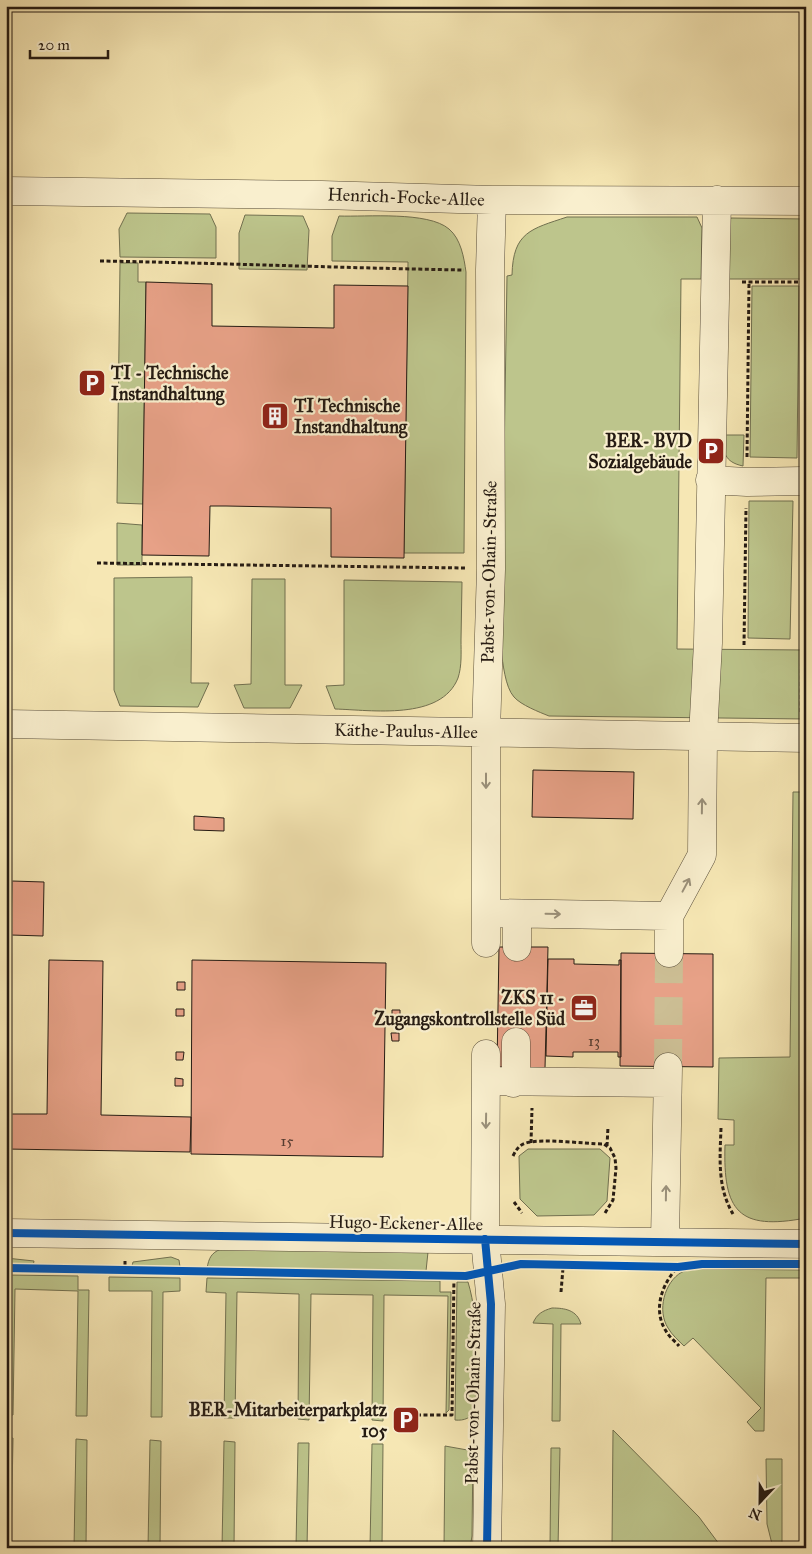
<svg xmlns="http://www.w3.org/2000/svg" width="812" height="1554" font-family="'IM FELL Great Primer',serif">
	<rect width="100%" height="100%" fill="#f6e7b4"/>
	<filter id="stains"><feTurbulence type="fractalNoise" baseFrequency=".004" numOctaves="4"/><feColorMatrix values="0 0 0 0 .2 0 0 0 0 .09 0 0 0 0 .02 0 0 0 .5 -.17"/></filter>
	<radialGradient id="worn" r=".72"><stop offset=".6" stop-color="#630" stop-opacity="0"/><stop offset="1" stop-color="#630" stop-opacity=".3"/></radialGradient>
	<path fill="#bdc58c" stroke="#717050" d="M127 213 210 214 216 227V258L120 257 119 229Z
		M245 215 303 216 309 230 307 270 239 269V233Z
		M339 216C366 217 428 211 449 229 461 239 464 258 466 272L464 553H404L408 262 332 261V236Z
		M567 217H697L702 228 701 279H681L677 649 806 650V719L549 716C539 712 521 705 514 697 505 687 503 663 501 650L507 276 512 275C513 232 531 229 567 217Z
		M731 218 806 219V279H725L726 228Z
		M120 263H138V282H146L143 504 117 503Z
		M752 286H799L797 458 750 457Z
		M723 435H744L743 466C724 462 723 452 723 435Z
		M749 501H793L790 639 748 638Z
		M117 523 142 525V565H117Z
		M192 577 191 683H209L198 707 120 706 114 690V578Z
		M252 579H285V685H302L290 708H244L234 685 251 684Z
		M344 580 462 582C462 601 461 621 461 640 461 652 462 666 458 678 441 721 371 710 335 709L326 686 344 685Z
		M793 792H806V1218C738 1231 723 1211 725 1145H734V1120L718 1119 719 1058 790 1057Z
		M528 1149H600L610 1158 607 1201 594 1215 537 1216 520 1199 519 1156Z
		M221 1249 428 1252 426 1271 207 1268C209 1258 211 1253 221 1249Z
		M171 1257 179 1260 180 1267 132 1266 133 1262Z
		M6 1258 34 1261 33 1266 6 1265Z
		M697 1269 806 1270V1278H766L764 1431H755L747 1422 761 1408 693 1338 684 1346C679 1341 672 1335 668 1328 657 1311 664 1282 682 1272 686 1270 693 1270 697 1269Z
		M6 1275 78 1276V1290H89L87 1416H76L78 1291 15 1289 13 1415H6Z
		M109 1277 180 1278V1291L163 1292 162 1417H151L152 1291H109Z
		M207 1278 440 1281V1292H451L449 1410 446 1413 448 1296 384 1295 383 1421 372 1420 373 1295 311 1294 309 1420 298 1419 299 1294 237 1292 235 1418H224L226 1293 206 1292Z
		M457 1282H468C480 1322 476 1367 476 1409 472 1418 464 1421 455 1420Z
		M552 1308C565 1308 577 1310 581 1324H561L560 1421H552L553 1324 533 1323C537 1314 542 1311 552 1308Z
		M613 1430 699 1517 722 1548H612Z
		M6 1438H13L11 1548H6Z
		M76 1439 87 1440 86 1548H74Z
		M150 1440 161 1441 160 1548H148Z
		M224 1441 235 1442 234 1548H222Z
		M298 1443H309L307 1548H296Z
		M372 1444H383L382 1548H370Z
		M445 1446 473 1451 472 1536 470 1548H444Z
		M551 1448H560L558 1548H550Z
		M766 1459H782V1548H773L767 1524Z"/>
	<path fill="#e7a187" stroke="#251b13" d="M146 282 212 284V326L334 328V285L408 286 404 558 331 557V508L226 506H210L209 556 142 555Z
		M533 770 634 772 633 819 532 817Z
		M194 816 224 818V831L194 830Z
		M12 881 44 882 43 936 11 935Z
		M499 947H548L545 1068 497 1067Z
		M621 953 713 954V1067L620 1066Z
		M548 959H574V964L619 965V960H621V1057H618V1052H573V1057L546 1056Z
		M49 960 103 961 101 1115 191 1117 190 1152 6 1149V1114H47Z
		M192 960 386 963 383 1157 191 1154Z
		M177 982H185V990H177Z
		M176 1009H184V1016H176Z
		M392 1010H400V1018H392Z
		M391 1033H399V1041H392Z
		M176 1052H184L183 1060H176Z
		M175 1078 183 1079V1086H175Z"/>
	<g fill="none" stroke-linecap="round" stroke-linejoin="round">
		<path stroke="#ccbe94" stroke-width="28" stroke-dasharray="28 14" stroke-linecap="butt" d="M668 1067 669 953"/>
		<g stroke="#594e3b" stroke-width="29">
			<path id="minor" d="M6 191 322 195 492 200 806 201
				M710 480 747 482 802 481
				M6 724 806 738
				M487 913 669 916
				M486 943V732L491 569 490 270 492 200
				M517 947V914
				M669 953V916L702 855 703 736 708 643 717 200
				M486 1054 485 1239 491 1304 487 1548
				M487 1081 667 1083
				M513 1083 516 1074V1042
				M6 1233 806 1244
				M665 1242 668 1067"/>
		</g>
		<path stroke="#251b13" stroke-width="3" stroke-dasharray="4 2.5" stroke-linecap="butt" d="M100 261C221 263 342 268 464 270
			M742 282H806
			M804 455 806 332
			M747 457 749 282
			M97 563 466 568
			M744 645 746 508
			M801 712 803 508
			M721 1128C720 1158 717 1187 733 1214
			M531 1143 532 1108
			M607 1146 608 1127
			M513 1156C516 1150 519 1145 526 1143 542 1138 586 1144 604 1144L610 1148 615 1158 616 1168 613 1200 605 1213
			M514 1202 522 1213
			M125 1261V1270
			M676 1269C661 1286 653 1311 666 1331 669 1337 675 1341 679 1346
			M561 1292 563 1268
			M417 1415H452L454 1276"/>
		<use href="#minor" stroke="#f9efce" stroke-width="28"/>
		<g stroke="#f9efce" stroke-width="11">
			<path id="cycleway" d="M6 1233 806 1244
				M485 1239 491 1304 487 1548
				M6 1268 466 1276 521 1264 678 1267 702 1264H806"/>
		</g>
		<use href="#cycleway" stroke="#0057b8" stroke-width="8"/>
	</g>
	<defs><path id="oneway-shaft" d="M-6 0H5M1.5-3L5.5 0L1.5 3" fill="none" stroke-width="1.6" stroke-linecap="round" stroke-linejoin="round" transform="scale(1.25)"/></defs>
	<g stroke="#9a907a">
		<use href="#oneway-shaft" transform="translate(486 781) rotate(90)"/>
		<use href="#oneway-shaft" transform="translate(702 806) rotate(-89)"/>
		<use href="#oneway-shaft" transform="translate(686 885) rotate(-62)"/>
		<use href="#oneway-shaft" transform="translate(553 914) rotate(1)"/>
		<use href="#oneway-shaft" transform="translate(486 1121) rotate(91)"/>
		<use href="#oneway-shaft" transform="translate(666 1193) rotate(-89)"/>
	</g>
	<defs>
		<g id="parking-square" transform="scale(1.4375)"><rect x="-9" y="-9" width="18" height="18" rx="4" fill="#8f2418" stroke="#f9efce"/><path d="M-3.5-5.5H1a3.5 3.5 0 0 1 0 7H-1V5.5H-3.5ZM-1-3.4V-.6H.8a1.4 1.4 0 0 0 0-2.8Z" fill="#fff"/></g>
		<g id="building-square" transform="scale(1.4375)"><rect x="-9" y="-9" width="18" height="18" rx="4" fill="#8f2418" stroke="#f9efce"/><path d="M-4-6H4V6H1V3H-1V6H-4ZM-2.5-4.3h1.7v1.8h-1.7ZM.8-4.3h1.7v1.8H.8ZM-2.5-1h1.7V.8h-1.7ZM.8-1h1.7V.8H.8Z" fill="#fff"/></g>
		<g id="office-square" transform="scale(1.4375)"><rect x="-9" y="-9" width="18" height="18" rx="4" fill="#8f2418" stroke="#f9efce"/><path d="M-6-3h4V-5.5h4V-3h4V5H-6ZM-1-4.5V-3h2v-1.5ZM-6 0V1H6V0Z" fill="#fff"/></g>
	</defs>
	<g fill-rule="evenodd">
		<use href="#parking-square" x="92" y="383"/>
		<use href="#building-square" x="275" y="416"/>
		<use href="#parking-square" x="711" y="451"/>
		<use href="#office-square" x="584" y="1008"/>
		<use href="#parking-square" x="406" y="1420"/>
	</g>
	<g text-anchor="middle" stroke-width="4.5" stroke-linejoin="round" paint-order="stroke">
		<g font-size="15" fill="#563c30">
			<text x="594" y="1046">13</text>
			<text x="287" y="1146">15</text>
		</g>
		<g font-size="18" fill="#251b13" stroke="#f9efce">
			<text transform="translate(406 197) rotate(2)" y="6">Henrich-Focke-Allee</text>
			<text transform="translate(489 572) rotate(-89)" y="6">Pabst-von-Ohain-Straße</text>
			<text transform="translate(406 731) rotate(1)" y="6">Käthe-Paulus-Allee</text>
			<text transform="translate(406 1223) rotate(1)" y="6">Hugo-Eckener-Allee</text>
			<text transform="translate(473 1393) rotate(-89)" y="6">Pabst-von-Ohain-Straße</text>
		</g>
		<g font-size="18" font-weight="bold" fill="#251b13" stroke="#f9efce" text-anchor="end">
			<text x="111" y="379" text-anchor="start">TI - Technische<tspan x="111" dy="21">Instandhaltung</tspan></text>
			<text x="294" y="412" text-anchor="start">TI Technische<tspan x="294" dy="21">Instandhaltung</tspan></text>
			<text x="692" y="447">BER- BVD<tspan x="692" dy="21">Sozialgebäude</tspan></text>
			<text x="565" y="1004">ZKS 11 -<tspan x="565" dy="21">Zugangskontrollstelle Süd</tspan></text>
			<text x="387" y="1416">BER-Mitarbeiterparkplatz<tspan x="387" dy="21">105</tspan></text>
		</g>
	</g>
	<rect width="812" height="1554" fill="none" stroke="#f6e7b4" stroke-width="25"/>
	<rect x="8" y="8" width="797" height="1539" fill="none" stroke="#251b13" stroke-width="2.5"/>
	<rect x="12" y="12" width="787" height="1529" fill="none" stroke="#251b13"/>
	<g transform="translate(760 1502) rotate(202)" stroke="#f9efce" stroke-width="4" paint-order="stroke">
	<path d="M0-4L9 19L0 12L-9 19Z" fill="#251b13"/>
	<text y="-8" font-size="14" font-weight="bold" text-anchor="middle" fill="#251b13">N</text>
	</g>
	<path d="M30 50v8h78v-8" fill="none" stroke="#251b13" stroke-width="2.5"/>
	<text x="38" y="50" font-size="15" fill="#251b13" stroke="#f9efce" stroke-width="4" paint-order="stroke">20 m</text>
	<rect width="100%" height="100%" filter="url(#stains)"/>
	<rect width="100%" height="100%" fill="url(#worn)"/>
</svg>
